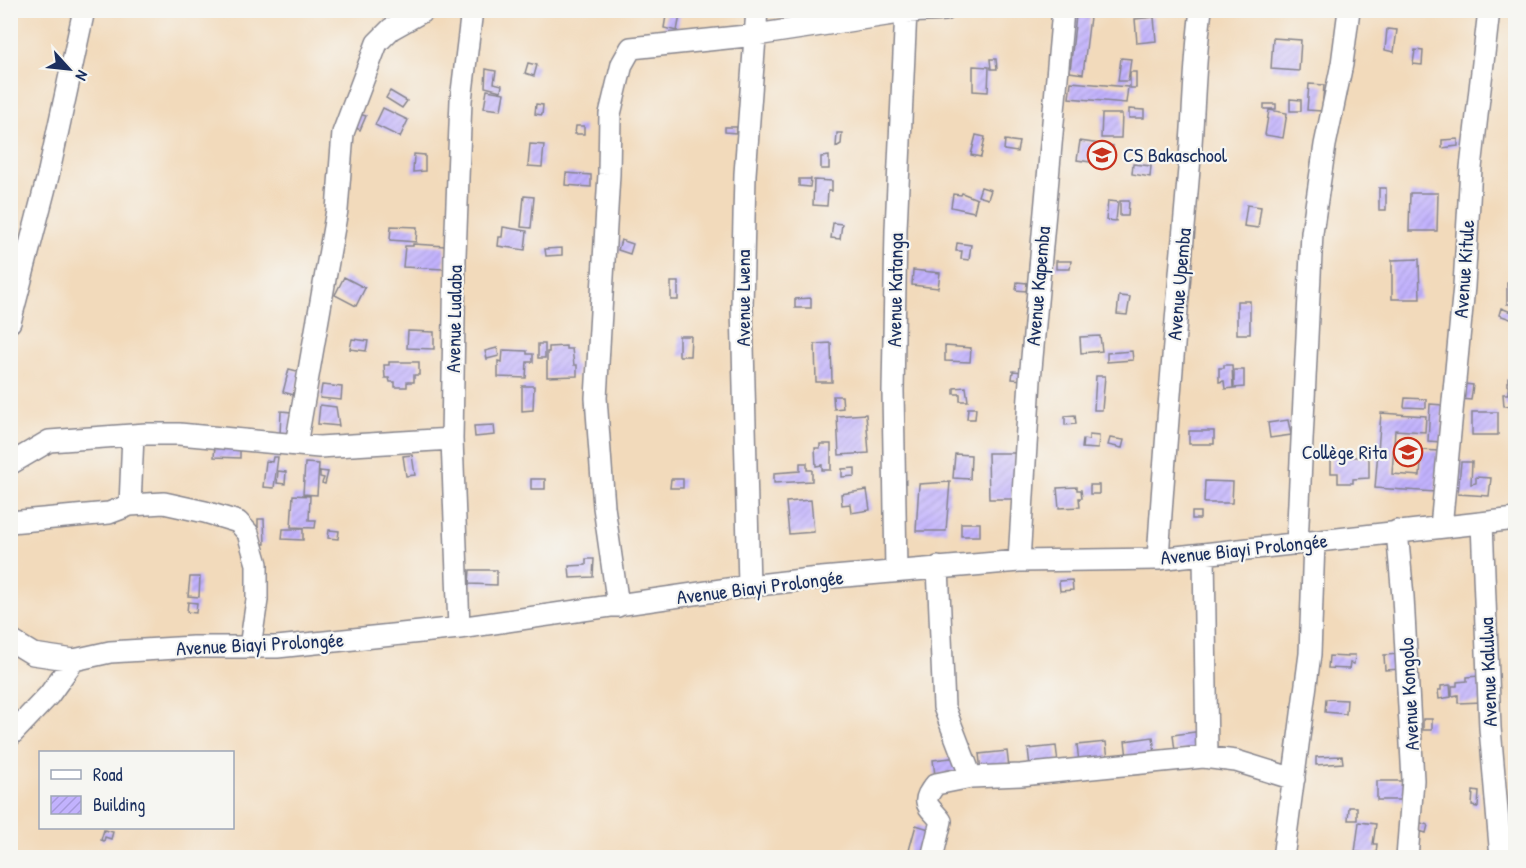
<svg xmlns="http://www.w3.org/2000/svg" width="1526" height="868" font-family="'Patrick Hand',sans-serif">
	<defs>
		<pattern id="building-hatch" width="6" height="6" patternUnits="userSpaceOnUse" patternTransform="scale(1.5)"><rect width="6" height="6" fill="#c2b2fd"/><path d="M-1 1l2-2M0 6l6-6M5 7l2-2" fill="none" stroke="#a699db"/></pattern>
	</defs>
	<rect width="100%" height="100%" fill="#f6f6f2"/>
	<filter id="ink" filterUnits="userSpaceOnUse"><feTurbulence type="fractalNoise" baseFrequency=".0167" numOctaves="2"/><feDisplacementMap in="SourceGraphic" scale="12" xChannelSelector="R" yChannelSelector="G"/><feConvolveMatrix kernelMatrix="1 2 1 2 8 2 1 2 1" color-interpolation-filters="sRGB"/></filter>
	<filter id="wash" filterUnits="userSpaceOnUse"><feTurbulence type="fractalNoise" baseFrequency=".008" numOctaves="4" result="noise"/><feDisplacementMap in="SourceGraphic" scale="24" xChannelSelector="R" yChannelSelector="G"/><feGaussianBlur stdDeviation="1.35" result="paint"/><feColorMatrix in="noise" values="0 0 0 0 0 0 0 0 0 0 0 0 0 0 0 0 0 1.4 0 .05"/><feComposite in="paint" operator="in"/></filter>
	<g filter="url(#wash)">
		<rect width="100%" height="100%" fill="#f2dabb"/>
		<g id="blocks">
			<path fill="url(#building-hatch)" d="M667 10H681L677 31 664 28Z
				M1076 15 1090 17 1083 74 1070 72Z
				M1154 17 1156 41 1137 43 1135 19Z
				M1387 29 1397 30 1394 52 1385 50Z
				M1273 38 1301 40 1299 71 1271 69Z
				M1415 50 1423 51 1422 65 1413 64Z
				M1121 58 1131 59 1128 81H1118Z
				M990 59H996L997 69H991Z
				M528 63 537 65 534 76 525 73Z
				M973 66 989 67 988 92 973 91Z
				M486 69 496 71 494 83 502 85 501 91 485 87Z
				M1130 72H1136V88H1130Z
				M1071 82 1128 87 1126 103 1069 98Z
				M1309 84 1324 85 1322 111 1307 110Z
				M487 90 504 93 501 110 484 108Z
				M390 91 407 101 402 108 386 98Z
				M1290 99 1301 100V111H1290Z
				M536 104 543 105 542 115 535 114Z
				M1264 104H1276V109H1264Z
				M383 108 408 120 400 137 375 125Z
				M1129 109 1144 110V118H1129Z
				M1269 110 1287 113 1283 138 1265 135Z
				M359 114 366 116 360 130 354 127Z
				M1102 114H1122L1121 138H1101Z
				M576 126H584V134H575Z
				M725 127H737L736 133 725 132Z
				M837 133H842L841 144 836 147Z
				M976 135 985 137 981 157 971 155Z
				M1458 139V146L1442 148V140Z
				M1005 140 1019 142 1017 152 1004 150Z
				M1080 141 1113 146 1111 165 1077 160Z
				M530 144 544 145 542 167 528 166Z
				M414 154 425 155V171L413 172Z
				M829 156V169H821V157Z
				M1133 164 1151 166 1150 177 1132 174Z
				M566 173 591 175V187L565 185Z
				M799 179H811L810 187 799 186Z
				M814 180 832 181V191H828L827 206 813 205Z
				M981 187 991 190 988 199 978 196Z
				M1379 188H1386V210H1379Z
				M962 193 977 199 974 212 951 207 953 194 961 195Z
				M1410 193H1438L1437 231H1409Z
				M524 196 534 197 531 228 521 227Z
				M1108 201 1118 202 1116 221 1106 220Z
				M1120 201H1129L1128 216H1120Z
				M1247 205 1261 207 1258 228 1244 226Z
				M833 223 842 224 840 239 831 238Z
				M391 226 417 227 416 242 390 240Z
				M503 227 527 231 525 250 498 246 499 237H502Z
				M621 240 633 244 630 254 618 250Z
				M957 243 971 245 969 260 961 259 962 251H956Z
				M413 244 445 246 444 269 403 267 405 246H413Z
				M562 248V255L546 256 545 249Z
				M1419 259 1420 299H1392V260Z
				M1056 261H1071L1070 269H1056Z
				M913 270 940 273 938 288 912 285Z
				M344 277 365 288 356 306 335 295Z
				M671 282H678V300H671Z
				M1017 282 1027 283 1026 291 1016 290Z
				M1507 283H1516V304H1507Z
				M1119 296 1130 297 1127 315 1117 314Z
				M811 298V308H795V299Z
				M1237 301H1250V334H1237Z
				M1501 308 1516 314V321L1499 315Z
				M408 331 434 332V349L407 348Z
				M679 336H691L690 356H679Z
				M1100 336 1102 351 1081 353 1080 337Z
				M352 339 368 341 366 351 350 349Z
				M831 343 832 382H816L815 344Z
				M538 344H545V358H538Z
				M566 346V349H572L574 365H577V376L547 377V352H549V347Z
				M945 346 971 348 970 362 945 361Z
				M497 348 499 356 487 359 485 351Z
				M503 350 527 351V354H533V362H527L526 378 498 377V361L502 362Z
				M1132 351 1133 360 1107 362V353Z
				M389 362H419V375H414V382H407V387H395V382H390L389 378H385L384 365H389Z
				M1224 365H1232L1233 388 1225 389 1224 381 1219 382V368H1224Z
				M289 369 301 372 294 395 283 392Z
				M1234 370H1244V387L1234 388Z
				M1013 371 1023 372V380L1012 379Z
				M1096 376H1105L1102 410H1094Z
				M1511 376H1516V405L1504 406 1503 394H1508V378H1511Z
				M1464 384 1473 385 1471 400 1461 399Z
				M322 385 342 387 341 400 320 398Z
				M522 386H534L533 410 522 411Z
				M966 387 968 401H960V394H954V388Z
				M833 396H842L843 408 834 409Z
				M1405 398 1426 399V408L1404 407Z
				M1430 404 1443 405 1441 442 1428 441Z
				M320 405 336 407 339 426 318 424Z
				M968 408H976L975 419H967Z
				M281 411 291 412V435H280Z
				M1472 412H1498V435H1472Z
				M1381 413 1426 416 1425 432 1395 430 1392 474 1420 476 1422 450 1438 451 1436 492 1375 488Z
				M866 414 869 453 839 455 837 416Z
				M1075 415 1076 424 1065 425V416Z
				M1288 420 1291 435 1270 438 1268 423Z
				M494 425 495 435 475 437 474 426Z
				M1189 431H1214V444H1189Z
				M1089 435 1099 436 1098 449 1082 448 1083 439 1089 440Z
				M1110 438 1124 440 1122 448 1108 445Z
				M820 444H831V470H822V465L816 466 815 448H820Z
				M215 445 240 446V458L214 457Z
				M988 453H1015L1016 499H989Z
				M955 454 971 455 970 479 953 478Z
				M412 455 415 475 406 476 403 456Z
				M273 457H278L274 488 263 487 266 461 272 462Z
				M1331 457H1369V478L1353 479V483H1338V473H1331Z
				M1461 462H1472L1471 484 1476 483V477L1491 478 1489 496 1458 494Z
				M305 463 319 464 317 495 303 494Z
				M800 463H807V470H812V481L774 483V473L800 471Z
				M855 468V476L842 477V469Z
				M278 471 286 472 285 484 277 483Z
				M320 471 328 472 325 484 322 483 324 478 320 477Z
				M531 479H545V489H531Z
				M671 479H683V488H670Z
				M1205 481 1233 482 1232 503H1204Z
				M950 482 946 531H916L919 484Z
				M1090 485H1099V494H1090Z
				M1077 487V490H1081L1082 498H1079L1080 507 1059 508 1057 488Z
				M867 490 870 510 851 513 850 504 842 505 841 494Z
				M293 495 310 496 309 520H316L315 528 291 527Z
				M811 500 814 532 789 534 786 502Z
				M1192 512H1200V519H1192Z
				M258 519H264L265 544H258Z
				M961 523H980V536H961Z
				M283 529H303V540L282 539Z
				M329 530 339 531 338 539 328 538Z
				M586 559H594L593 577 570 578 569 566 586 565Z
				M470 570H497V585L469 584Z
				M190 577H200L199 597 188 596Z
				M1072 580 1073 590 1060 591 1059 581Z
				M188 602 197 603 196 613 187 612Z
				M1401 654 1402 669 1385 670 1384 655Z
				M1348 655H1355L1354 664 1350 663 1349 669 1328 668 1329 656 1348 657Z
				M1480 676 1482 702 1458 703V695L1452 696V686H1457V682L1467 681V677Z
				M1450 685 1451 697 1439 699 1438 690H1441V686Z
				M1326 699 1347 700 1346 714 1325 712Z
				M1423 719H1432V730H1423Z
				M1202 731 1204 748 1175 751 1173 735Z
				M1153 737 1155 754 1127 758 1125 741Z
				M1106 742 1108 759 1079 762 1077 745Z
				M1056 746 1058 763 1030 766 1028 749Z
				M1007 751 1009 768 981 771 979 754Z
				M1342 756 1343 763 1316 765V757Z
				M960 757 962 771 935 775 933 760Z
				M1377 781H1405V800H1377Z
				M1473 791 1479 792 1478 807 1472 806Z
				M1349 807H1357V820H1348Z
				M1359 822 1376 824 1373 844H1377L1376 854 1355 852Z
				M1421 823 1428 825 1426 833 1419 831Z
				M916 825 929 829 921 858 908 854Z
				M104 830 113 832 111 839 105 837 104 841 101 840Z"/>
		</g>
	</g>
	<g filter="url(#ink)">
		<use href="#blocks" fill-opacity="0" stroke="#86848c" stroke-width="1.5"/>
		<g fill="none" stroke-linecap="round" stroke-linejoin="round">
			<g stroke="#86848c" stroke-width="24">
				<path id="minor" d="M10 322 48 176 84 10
					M296 445 337 210 343 133 377 43 391 29 425 10
					M10 464 49 441 146 434H179L319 447 452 439
					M130 505 164 503 205 512 238 522 248 533 257 564V600L250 647
					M10 522 109 513 130 505 133 435
					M1482 523 1490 728 1501 858
					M1441 527 1464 286 1471 168 1489 10
					M1397 531 1403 597 1413 780 1407 858
					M1297 544 1312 233 1325 145 1342 64 1349 10
					M1204 554 1207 757
					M1158 559C1166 428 1178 299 1189 169 1194 116 1194 63 1201 10
					M1019 561 1030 380 1063 10
					M938 567 944 707 971 777
					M896 571 893 391 896 229 906 10
					M749 586 742 306 745 174 757 10
					M618 606 604 507 596 398 609 174 610 114 622 64 631 48 756 35 906 12 945 10
					M459 628 452 439 455 255 461 100 472 10
					M10 640 33 654 74 660 110 652 193 647H277L459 628 749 586 810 579 1019 561 1158 559 1516 519
					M10 736 49 695 74 660
					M932 858 941 821C930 806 918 804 936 784L971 777 1021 775 1203 757 1236 761 1294 779
					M1283 858 1310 654 1314 542"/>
			</g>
			<use href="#minor" stroke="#fff" stroke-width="21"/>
		</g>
	</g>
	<defs>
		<g id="school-ring" transform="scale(1.5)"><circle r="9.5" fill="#f6f6f2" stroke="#c8321e" stroke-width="1.5"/><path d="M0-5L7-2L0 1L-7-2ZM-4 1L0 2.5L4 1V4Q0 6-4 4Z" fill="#c8321e"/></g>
	</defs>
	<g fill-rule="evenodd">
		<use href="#school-ring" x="1102" y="155"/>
		<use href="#school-ring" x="1408" y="452"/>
	</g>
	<g text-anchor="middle" stroke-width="4.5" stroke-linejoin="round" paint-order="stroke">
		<g font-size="20" fill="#1b2f5e" stroke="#f6f6f2" text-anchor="start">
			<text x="1123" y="162">CS Bakaschool</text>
			<text x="1387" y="459" text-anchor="end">Collège Rita</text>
		</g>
		<g font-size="20" fill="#1b2f5e" stroke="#f6f6f2">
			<text transform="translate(1464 269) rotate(-86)" y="7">Avenue Kitule</text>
			<text transform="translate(1179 284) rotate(-85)" y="7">Avenue Upemba</text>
			<text transform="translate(1038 286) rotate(-85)" y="7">Avenue Kapemba</text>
			<text transform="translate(895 290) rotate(-89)" y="7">Avenue Katanga</text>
			<text transform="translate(743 298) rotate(-90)" y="7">Avenue Lwena</text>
			<text transform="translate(454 319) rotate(-89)" y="7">Avenue Lualaba</text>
			<text transform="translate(1244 549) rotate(-6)" y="7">Avenue Biayi Prolongée</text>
			<text transform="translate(760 587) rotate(-7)" y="7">Avenue Biayi Prolongée</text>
			<text transform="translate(260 644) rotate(-3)" y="7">Avenue Biayi Prolongée</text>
			<text transform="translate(1488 672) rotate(-92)" y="7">Avenue Kalulwa</text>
			<text transform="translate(1409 694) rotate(-93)" y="7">Avenue Kongolo</text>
		</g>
	</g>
	<rect width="1526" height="868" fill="none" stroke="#f6f6f2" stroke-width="36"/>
	<rect x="39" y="751" width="195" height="78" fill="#f6f6f2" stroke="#9ea6b7" stroke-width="1.5"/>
	<rect x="51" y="770" width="30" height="9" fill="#ffffff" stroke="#9ea6b7" stroke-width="1.5"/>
	<text x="93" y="781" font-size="18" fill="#1b2f5e">Road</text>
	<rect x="51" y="796" width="30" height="18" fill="url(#building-hatch)" stroke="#9ea6b7" stroke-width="1.5"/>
	<text x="93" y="811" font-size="18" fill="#1b2f5e">Building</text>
	<g transform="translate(69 69) rotate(117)" stroke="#f6f6f2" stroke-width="4.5" paint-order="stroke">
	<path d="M0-4.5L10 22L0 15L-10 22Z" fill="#1b2f5e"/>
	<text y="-9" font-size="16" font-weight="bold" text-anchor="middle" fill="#1b2f5e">N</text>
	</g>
</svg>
